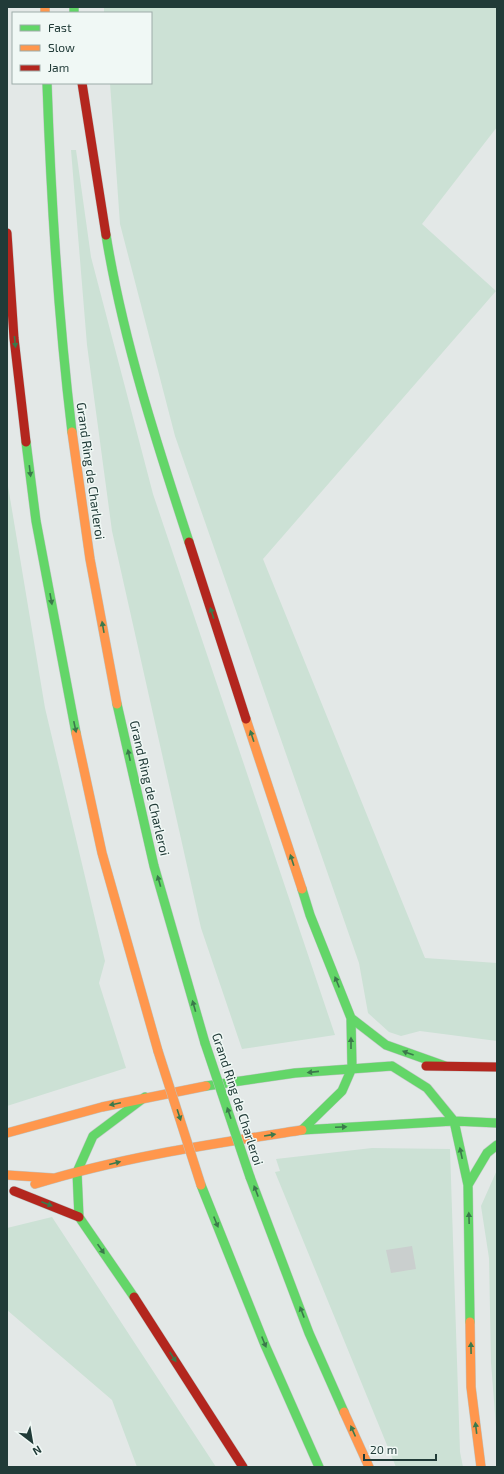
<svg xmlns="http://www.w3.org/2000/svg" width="504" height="1474" font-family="'Exo 2',sans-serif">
	<rect width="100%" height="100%" fill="#e3e8e7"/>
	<path fill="#cce1d5" d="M104 7H497V127L422 224 496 291 263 559 425 958 497 963V1041L420 1031 401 1036 389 1032 368 1013 359 963 175 436 120 224 110 83H151V13H104Z
		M71 150H76L91 257 153 494 335 1035 242 1049 201 928 112 531 87 345Z
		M7 480 45 708 105 961 99 983 126 1068 7 1106Z
		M372 1148 450 1149 460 1452 463 1467H396L275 1172 280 1171 276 1159Z
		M497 1170V1439L491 1363 489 1258 481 1206Z
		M52 1217 216 1467H137L112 1400 7 1310V1228Z"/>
	<path fill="#cacfce" d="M412 1246 416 1269 391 1273 386 1250Z"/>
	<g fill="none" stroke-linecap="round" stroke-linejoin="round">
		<g stroke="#bfc6c4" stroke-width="10">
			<path id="fast" d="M74 7V13
				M47 83C51 200 58 316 72 432
				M106 235C123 340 156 441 189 542
				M26 442 36 521 76 733
				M117 704 154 866 205 1043
				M302 889 310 915 351 1018 352 1068 342 1091 302 1130
				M351 1018 386 1045 445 1066
				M392 1066 427 1088 454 1121 468 1185 470 1322
				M206 1086 295 1073 392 1066
				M302 1130 454 1121 497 1123
				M250 1177 309 1333 344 1412
				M201 1185 265 1345 319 1467
				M468 1185 487 1153 497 1145
				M134 1297 79 1217 77 1172 93 1136 145 1097"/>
		</g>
		<g stroke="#bfc6c4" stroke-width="10">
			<path id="slow" d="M45 7V13
				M72 432 90 559 117 704
				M246 719 302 889
				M76 733 102 853 158 1051
				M7 1133 102 1107 206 1086
				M7 1175 52 1178
				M35 1184C122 1157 212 1144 302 1130
				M470 1322 471 1387 481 1467
				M344 1412 369 1467"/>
		</g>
		<g stroke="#bfc6c4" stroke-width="10">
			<path id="jam" d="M82 83 106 235
				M7 233 14 338 26 442
				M189 542 246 719
				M426 1066 497 1067
				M14 1191 79 1217
				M134 1297 243 1467"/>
		</g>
		<use href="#fast" stroke="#63d668" stroke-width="9"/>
		<use href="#slow" stroke="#ff974d" stroke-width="9"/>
		<use href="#jam" stroke="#b3261e" stroke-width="9"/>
		<g stroke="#bcc5c3" stroke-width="10" stroke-linecap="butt">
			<path id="fast-bridge" d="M205 1043 250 1177"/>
		</g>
		<g stroke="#bcc5c3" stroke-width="10" stroke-linecap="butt">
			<path id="slow-bridge" d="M158 1051 201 1185"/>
		</g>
		<use href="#fast-bridge" stroke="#63d668" stroke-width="9"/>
		<use href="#slow-bridge" stroke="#ff974d" stroke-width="9"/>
	</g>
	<defs><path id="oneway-solid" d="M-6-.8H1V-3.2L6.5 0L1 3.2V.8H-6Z"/></defs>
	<g fill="#3b794b">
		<use href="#oneway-solid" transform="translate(15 342) rotate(84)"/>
		<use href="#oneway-solid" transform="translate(30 471) rotate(83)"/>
		<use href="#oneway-solid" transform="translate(51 599) rotate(80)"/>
		<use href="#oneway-solid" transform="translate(212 613) rotate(-108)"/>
		<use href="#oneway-solid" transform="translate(103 627) rotate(-100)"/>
		<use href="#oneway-solid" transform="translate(75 727) rotate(78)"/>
		<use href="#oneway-solid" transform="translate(252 736) rotate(-108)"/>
		<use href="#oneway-solid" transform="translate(129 755) rotate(-102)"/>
		<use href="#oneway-solid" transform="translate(292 860) rotate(-108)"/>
		<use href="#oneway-solid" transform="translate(159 881) rotate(-106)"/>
		<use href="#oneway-solid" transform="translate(337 982) rotate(-112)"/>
		<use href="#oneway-solid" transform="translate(194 1006) rotate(-106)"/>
		<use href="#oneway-solid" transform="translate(351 1043) rotate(-90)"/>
		<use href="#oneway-solid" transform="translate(408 1053) rotate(-160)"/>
		<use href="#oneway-solid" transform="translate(313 1072) rotate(174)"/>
		<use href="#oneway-solid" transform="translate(115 1104) rotate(168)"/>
		<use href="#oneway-solid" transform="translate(229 1113) rotate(-109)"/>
		<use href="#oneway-solid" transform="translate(179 1115) rotate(72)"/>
		<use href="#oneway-solid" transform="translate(341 1127) rotate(-3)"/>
		<use href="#oneway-solid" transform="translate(270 1135) rotate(-9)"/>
		<use href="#oneway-solid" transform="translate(461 1153) rotate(-102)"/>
		<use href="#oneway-solid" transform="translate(115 1163) rotate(-14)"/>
		<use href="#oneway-solid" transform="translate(256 1191) rotate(-111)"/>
		<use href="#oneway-solid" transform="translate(47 1204) rotate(21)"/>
		<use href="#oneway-solid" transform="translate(469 1218) rotate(-92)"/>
		<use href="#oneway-solid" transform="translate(216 1222) rotate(68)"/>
		<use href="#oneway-solid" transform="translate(101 1249) rotate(55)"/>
		<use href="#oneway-solid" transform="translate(302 1312) rotate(-111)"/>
		<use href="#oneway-solid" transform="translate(264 1342) rotate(68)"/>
		<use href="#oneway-solid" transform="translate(471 1348) rotate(-91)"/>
		<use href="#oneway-solid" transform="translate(173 1357) rotate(57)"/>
		<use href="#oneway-solid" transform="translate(476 1428) rotate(-97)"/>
		<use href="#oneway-solid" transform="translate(353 1431) rotate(-114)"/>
	</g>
	<g text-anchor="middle" stroke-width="3" stroke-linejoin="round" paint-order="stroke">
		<g font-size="13" fill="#213b38" stroke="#f0f8f5">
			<text transform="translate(91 471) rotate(82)" y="5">Grand Ring de Charleroi</text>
			<text transform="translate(150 788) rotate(77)" y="5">Grand Ring de Charleroi</text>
			<text transform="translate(238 1099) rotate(72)" y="5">Grand Ring de Charleroi</text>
		</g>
	</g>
	<rect width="504" height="1474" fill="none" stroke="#213b38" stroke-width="16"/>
	<rect x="12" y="12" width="140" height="72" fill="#f0f8f5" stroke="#9daca9"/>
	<rect x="20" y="25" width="20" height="6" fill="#63d668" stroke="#9daca9"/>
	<text x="48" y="32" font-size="12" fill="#213b38">Fast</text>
	<rect x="20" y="45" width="20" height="6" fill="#ff974d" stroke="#9daca9"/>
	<text x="48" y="52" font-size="12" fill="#213b38">Slow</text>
	<rect x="20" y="65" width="20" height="6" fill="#b3261e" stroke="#9daca9"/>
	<text x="48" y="72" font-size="12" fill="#213b38">Jam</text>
	<g transform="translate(32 1442) rotate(149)" stroke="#f0f8f5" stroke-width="3" paint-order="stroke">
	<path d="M0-3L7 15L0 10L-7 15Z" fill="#213b38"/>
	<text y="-6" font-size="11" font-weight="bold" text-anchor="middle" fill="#213b38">N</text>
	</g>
	<path d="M364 1454v6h72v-6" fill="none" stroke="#213b38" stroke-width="2"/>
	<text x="370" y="1454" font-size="12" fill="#213b38" stroke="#f0f8f5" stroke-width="3" paint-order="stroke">20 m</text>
</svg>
